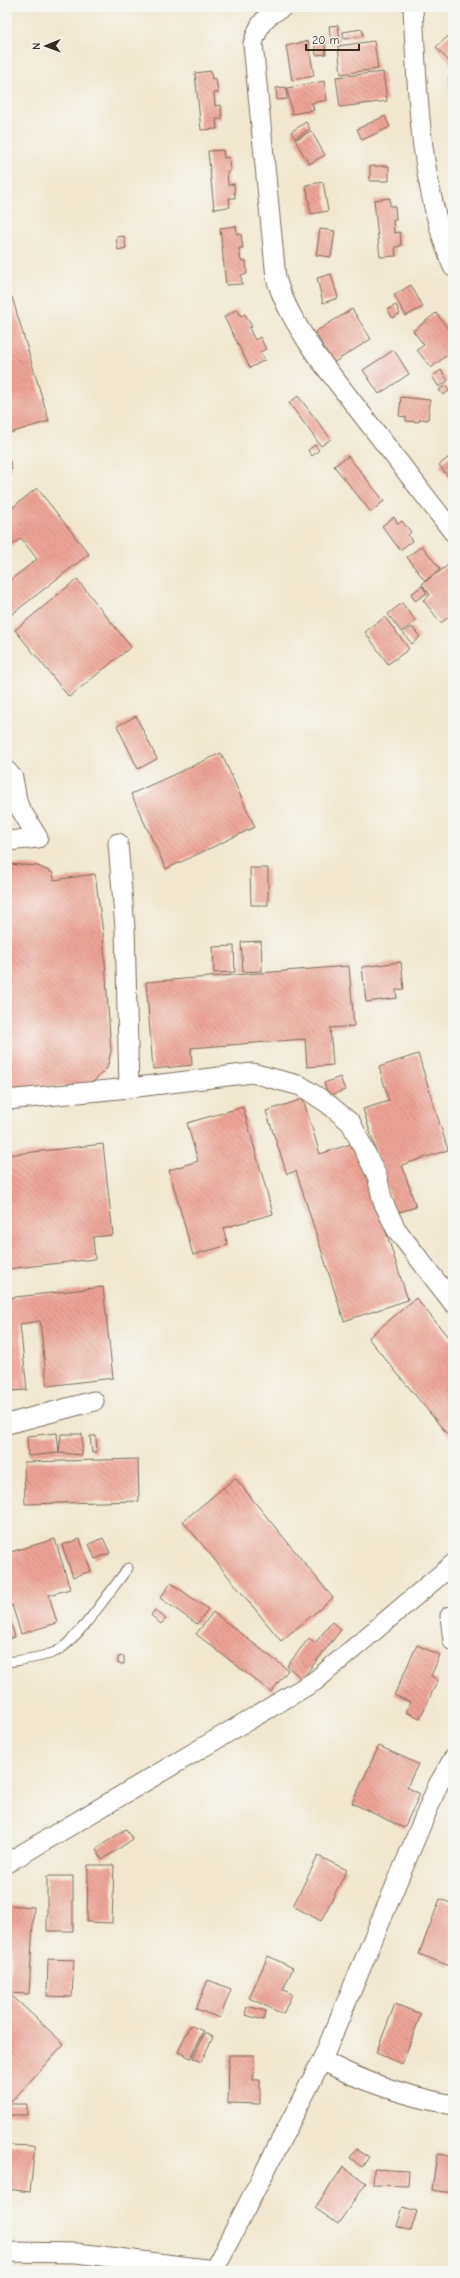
<svg xmlns="http://www.w3.org/2000/svg" width="460" height="2278" font-family="'Comic Neue',sans-serif">
	<defs>
		<pattern id="building-back-hatch" width="6" height="6" patternUnits="userSpaceOnUse"><rect width="6" height="6" fill="#eea495"/><path d="M-1 5l2 2M0 0l6 6M5-1l2 2" fill="none" stroke="#c28679"/></pattern>
	</defs>
	<rect width="100%" height="100%" fill="#f6f6f2"/>
	<filter id="ink" filterUnits="userSpaceOnUse"><feTurbulence type="fractalNoise" baseFrequency=".025" numOctaves="2"/><feDisplacementMap in="SourceGraphic" scale="8" xChannelSelector="R" yChannelSelector="G"/><feConvolveMatrix kernelMatrix="1 2 1 2 8 2 1 2 1" color-interpolation-filters="sRGB"/></filter>
	<filter id="wash" filterUnits="userSpaceOnUse"><feTurbulence type="fractalNoise" baseFrequency=".012" numOctaves="4" result="noise"/><feDisplacementMap in="SourceGraphic" scale="16" xChannelSelector="R" yChannelSelector="G"/><feGaussianBlur stdDeviation="0.9" result="paint"/><feColorMatrix in="noise" values="0 0 0 0 0 0 0 0 0 0 0 0 0 0 0 0 0 1.4 0 .05"/><feComposite in="paint" operator="in"/></filter>
	<g filter="url(#wash)">
		<rect width="100%" height="100%" fill="#f1e7d0"/>
		<g id="blocks">
			<path fill="url(#building-back-hatch)" d="M338 25 340 43 331 44 329 26Z
				M362 29 363 36 344 39 343 32Z
				M453 32V66L436 47Z
				M324 37 326 54 316 55 314 39Z
				M308 41 314 76 292 80 286 46Z
				M374 41 378 69 341 74 338 46Z
				M211 71 212 79 216 78 218 93H214L215 106 221 105 222 119H216L217 129 201 130 195 73Z
				M383 72 387 101 340 107 336 77Z
				M449 75H453V92H450Z
				M324 81 327 100 312 103 314 110 292 114 287 88Z
				M286 87 287 99 277 100 276 88Z
				M385 116 390 127 362 140 357 129Z
				M306 122 310 129 295 138 291 132Z
				M311 131 325 155 309 164 295 140Z
				M223 150 224 158 229 157 230 172H227L228 185 234 184 235 198H229L230 207 214 209 208 151Z
				M370 166H389V181H370Z
				M323 182 328 211 311 214 306 185Z
				M390 198V206H395L396 220H393L394 233 400 232 401 246 395 247 396 256 380 257 374 200Z
				M236 226 237 234H241L243 248H239L241 261H246L247 274 241 275 242 284 226 285 220 228Z
				M320 229 335 231 331 257 316 255Z
				M124 236 126 248 118 250 116 237Z
				M331 274 338 298 323 303 317 278Z
				M411 285 423 307 406 316 394 295Z
				M12 297 49 421 7 434V299Z
				M396 305 400 314 392 318 388 309Z
				M237 309 241 316 245 314 252 327 249 328 255 340 260 337 266 349 260 352 265 360 250 368 224 317Z
				M352 309 371 339 333 363 315 332Z
				M436 313 453 335V350L431 368 417 350 424 345 413 331Z
				M394 350 409 374 379 394 363 370Z
				M441 370 448 381 439 387 432 376Z
				M446 385 449 391 443 395 439 390Z
				M298 396 331 439 321 446 289 403Z
				M401 397 430 400 428 420 420 419 419 422 406 421V417L399 416Z
				M315 445 319 450 312 456 308 450Z
				M7 452 12 469 7 470Z
				M453 454V483L439 465Z
				M348 456 384 501 371 512 334 466Z
				M37 488 89 554 7 618V583L37 559 21 538 7 549V512Z
				M394 517 398 524 402 521 411 532 408 535 412 541 400 550 382 526Z
				M422 546 440 569 425 581 407 557Z
				M451 563 453 566V614L441 623 423 600 430 595 422 584Z
				M77 579 131 647 69 697 15 630Z
				M422 586 427 593 415 601 411 594Z
				M402 603 416 621 401 632 388 614Z
				M385 617 409 649 388 664 365 632Z
				M412 627 420 637 412 644 403 633Z
				M136 716 157 759 138 769 117 726Z
				M221 753 255 827 166 869 131 794Z
				M7 864 38 866 53 873 54 880 95 874 103 933 111 1051 107 1068 91 1084 7 1090Z
				M250 868H268V905H251Z
				M261 941 262 971 243 972 241 942Z
				M234 946 235 972 214 973 213 947Z
				M401 962 404 989 396 990 397 998 366 1002 362 967Z
				M349 966 354 1026 330 1028 333 1065 307 1067 305 1039 191 1048 192 1065 153 1069 146 982Z
				M418 1054 448 1150 402 1165 416 1207 395 1213 363 1109 389 1101 379 1067Z
				M340 1077 345 1090 329 1096 324 1083Z
				M303 1099 320 1154 357 1142 408 1300 344 1321 296 1171 287 1174 266 1111Z
				M243 1107 273 1214 223 1228 228 1245 193 1255 169 1170 198 1161 187 1123Z
				M103 1144 113 1235 93 1237 95 1259 7 1269V1155Z
				M103 1287 113 1378 47 1386 40 1321 20 1324 27 1390 12 1391 7 1344V1298Z
				M416 1298 453 1343V1441L368 1338Z
				M57 1433 59 1453 28 1456 27 1436Z
				M61 1434H82V1455L59 1453Z
				M90 1436H96L97 1452 92 1453Z
				M138 1459 139 1501 25 1504 24 1462Z
				M235 1478 333 1598 281 1641 183 1521Z
				M103 1538 110 1553 95 1559 89 1544Z
				M55 1539 70 1589 49 1595 57 1623 21 1634 12 1605 7 1607V1553Z
				M80 1539 91 1571 73 1577 62 1545Z
				M171 1583 208 1609 197 1624 160 1598Z
				M7 1610 15 1637 7 1639Z
				M155 1610 166 1619 161 1624 151 1615Z
				M213 1612 288 1670 271 1692 196 1634Z
				M332 1622 341 1630 302 1679 287 1666 309 1638 315 1643Z
				M417 1645 440 1655 431 1676 438 1680 420 1718 406 1712 410 1702 394 1695Z
				M124 1656V1664H118V1657Z
				M379 1746 418 1764 407 1787 420 1794 404 1828 352 1803Z
				M126 1829 133 1839 102 1860 96 1849Z
				M318 1856 347 1870 321 1921 293 1906Z
				M88 1865H114L112 1923 87 1922Z
				M47 1876H73V1931H47Z
				M440 1899 453 1904V1956L450 1966 419 1954Z
				M7 1905 34 1907 29 1994 9 1993 12 1946H7Z
				M268 1956 293 1968 283 1990 292 1994 283 2014 249 1998Z
				M48 1959 74 1960 72 1997 47 1996Z
				M208 1980 231 1989 220 2018 196 2009Z
				M9 1993 64 2044 11 2102 7 2098V1996Z
				M395 2004 421 2014 402 2064 376 2053Z
				M247 2006 266 2011 264 2020 245 2015Z
				M190 2025 203 2031 191 2058 178 2052Z
				M204 2033 213 2037 201 2062 193 2058Z
				M229 2055H254L253 2080H260V2104L228 2103Z
				M7 2104H27V2115H7Z
				M7 2145 35 2146 30 2192 7 2189Z
				M356 2149 369 2157 362 2167 350 2158Z
				M437 2154 453 2156V2193L432 2190Z
				M343 2167 366 2183 338 2224 315 2208Z
				M374 2169 409 2171 408 2186 373 2185Z
				M403 2207 417 2211 411 2231 397 2227Z"/>
		</g>
	</g>
	<g filter="url(#ink)">
		<use href="#blocks" fill-opacity="0" stroke="#7b6c5c" stroke-width="1"/>
		<g fill="none" stroke-linecap="round" stroke-linejoin="round">
			<g stroke="#7b6c5c" stroke-width="11">
				<path id="lane" d="M7 1662C23 1660 40 1658 55 1652 75 1644 113 1587 128 1568"/>
			</g>
			<g stroke="#7b6c5c" stroke-width="21">
				<path id="street" d="M283 7C264 17 259 23 253 44L276 278C284 306 300 330 316 355L453 532
					M413 7C417 93 420 187 453 267
					M7 771 13 778 18 805 38 838 7 841
					M118 843 125 928 129 1088
					M7 1100 129 1088 252 1073 301 1086 327 1103 351 1123 377 1176 383 1202 396 1229 453 1303
					M7 1424 94 1401
					M450 1616 453 1641
					M7 1863 315 1681 453 1564
					M322 2060C363 2083 407 2096 453 2105
					M7 2252 77 2253 214 2270
					M214 2270 322 2060 438 1785 453 1759"/>
			</g>
			<use href="#lane" stroke="#fff" stroke-width="9"/>
			<use href="#street" stroke="#fff" stroke-width="19"/>
		</g>
	</g>
	<rect width="460" height="2278" fill="none" stroke="#f6f6f2" stroke-width="24"/>
	<g transform="translate(46 46) rotate(269)" stroke="#f6f6f2" stroke-width="3" paint-order="stroke">
	<path d="M0-3L7 15L0 10L-7 15Z" fill="#3b2a1e"/>
	<text y="-6" font-size="11" font-weight="bold" text-anchor="middle" fill="#3b2a1e">N</text>
	</g>
	<path d="M306 44v6h53v-6" fill="none" stroke="#3b2a1e" stroke-width="2"/>
	<text x="312" y="44" font-size="12" fill="#3b2a1e" stroke="#f6f6f2" stroke-width="3" paint-order="stroke">20 m</text>
</svg>
